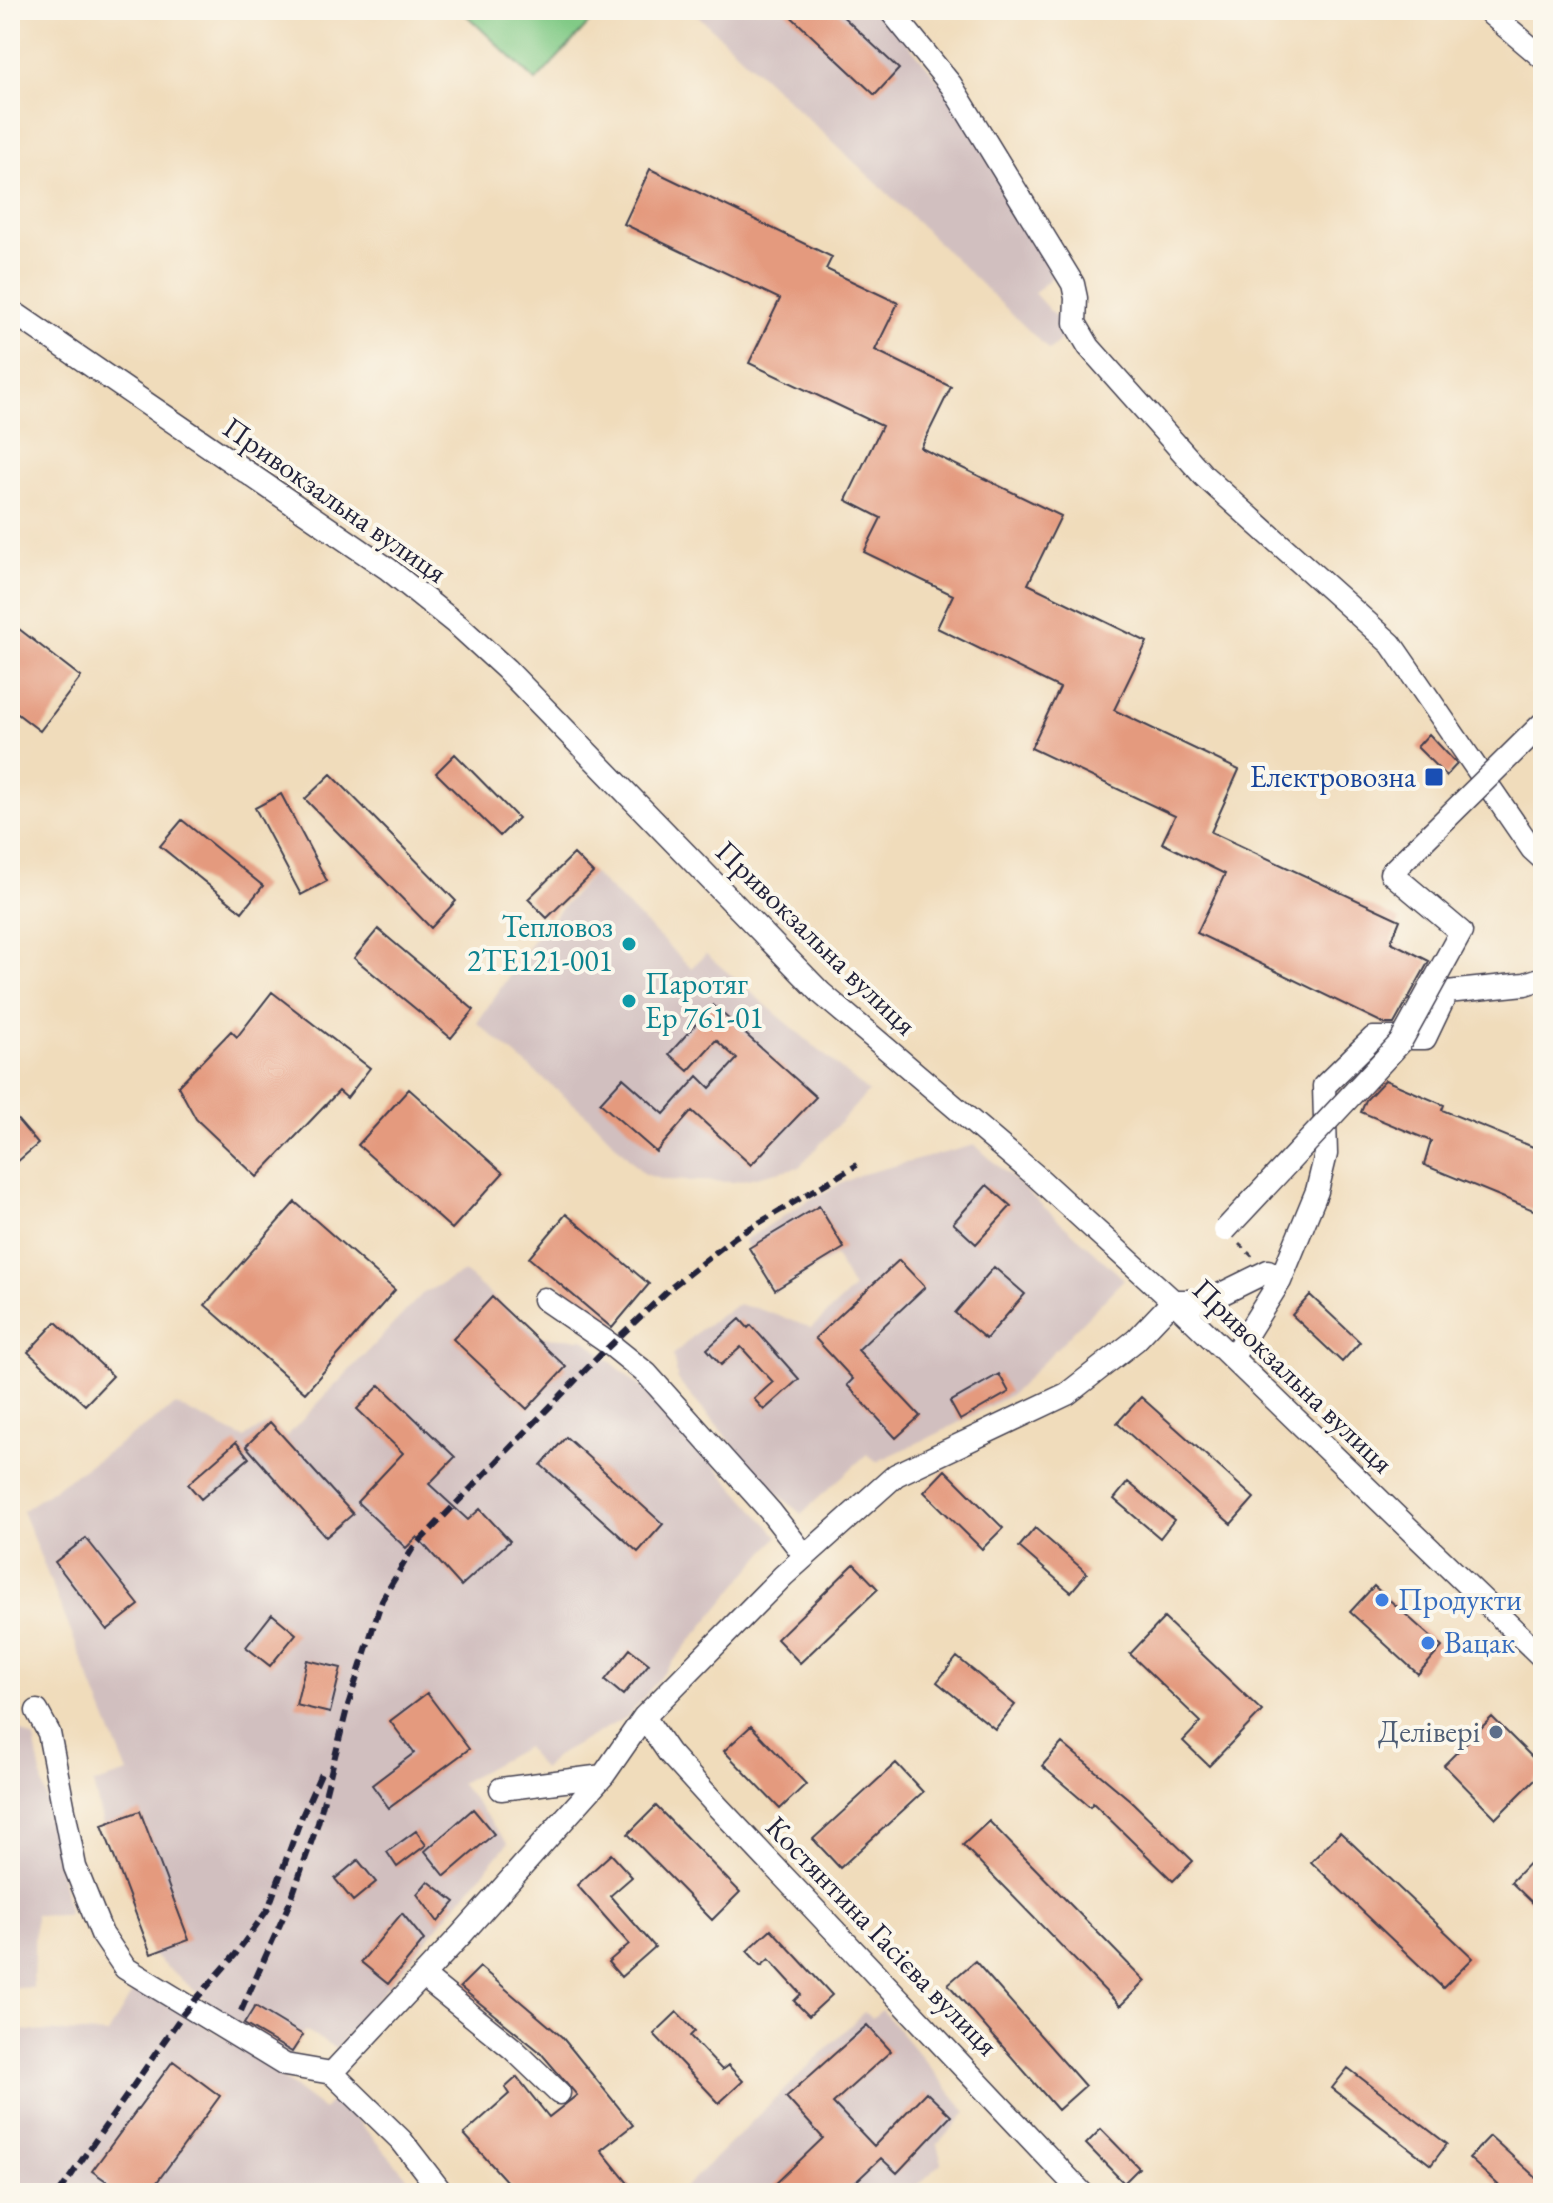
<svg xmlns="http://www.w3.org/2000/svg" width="1553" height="2203" font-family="'EB Garamond',serif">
	<rect width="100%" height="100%" fill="#fbf7ec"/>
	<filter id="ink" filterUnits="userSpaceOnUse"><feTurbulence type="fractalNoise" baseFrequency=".0125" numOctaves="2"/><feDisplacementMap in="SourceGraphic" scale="16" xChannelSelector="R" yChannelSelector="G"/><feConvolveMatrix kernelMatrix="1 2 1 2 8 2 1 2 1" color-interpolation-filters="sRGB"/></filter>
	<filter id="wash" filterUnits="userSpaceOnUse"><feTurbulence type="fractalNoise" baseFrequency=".006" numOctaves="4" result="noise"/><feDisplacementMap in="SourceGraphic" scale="32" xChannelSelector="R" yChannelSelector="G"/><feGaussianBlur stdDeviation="1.8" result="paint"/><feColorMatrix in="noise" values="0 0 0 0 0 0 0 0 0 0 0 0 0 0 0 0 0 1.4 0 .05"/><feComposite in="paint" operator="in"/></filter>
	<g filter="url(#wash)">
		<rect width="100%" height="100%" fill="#f0dcbb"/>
		<path fill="#d1bfbf" d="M692 10H880L999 153 1000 187 1027 218 1059 271 1034 293 1069 332 1049 350 886 192Z
			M593 873 691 968 706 954 868 1092 799 1167 734 1182 664 1180 644 1174 589 1117 477 1023 533 940Z
			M975 1145 1124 1279 1012 1394 939 1433 876 1462 867 1454 801 1514 769 1486 678 1381 673 1355 701 1329 736 1305 756 1308 812 1328 853 1289 835 1256 774 1293 744 1241 807 1201 859 1175Z
			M464 1272 540 1337 584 1339 656 1400 778 1536 628 1716 558 1755 542 1769 526 1747 460 1783 508 1843 336 2048 305 2031 290 2056 219 2011 151 1954 104 1829 93 1784 128 1773 22 1511 176 1405 244 1438 270 1422 286 1437 422 1294Z
			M10 1729H18L34 1739 69 1915H35L33 1988 10 1987Z
			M135 1988 229 2039 324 2110 335 2095 421 2193H10V2030L108 2034Z
			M882 2010 967 2112 937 2145 942 2163 909 2193H679L864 2012 872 2018Z"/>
		<path fill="#81ca86" stroke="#527660" stroke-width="2" d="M461 10H583L593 19 536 81Z"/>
		<g id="blocks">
			<path fill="#e49a7e" d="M784 10H836L899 69 875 95Z
				M650 169 832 257 826 269 898 303 875 350 951 387 921 448 1061 516 1028 584 1147 642 1114 710 1239 770 1211 832 1400 920 1391 942 1429 961 1394 1024H1385L1197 933 1225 874 1162 843 1175 816 1031 748 1060 688 937 628 953 595 864 552 881 518 846 500 882 426 749 363 780 299 624 224Z
				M10 622 81 677 40 731 10 708Z
				M1429 734 1457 764 1446 776 1417 747Z
				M455 754 518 818 500 836 436 773Z
				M331 774 456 901 431 928 305 799Z
				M281 794 327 881 301 895 255 808Z
				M182 820 263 886 242 912 160 846Z
				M574 854 593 873 547 918 528 899Z
				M378 929 474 1010 451 1038 354 958Z
				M272 992 370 1068 347 1098 339 1091 257 1177 196 1119 178 1086 231 1031 237 1037Z
				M713 1005 816 1097 751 1165 692 1111 656 1152 600 1103 623 1078 664 1114 698 1076 710 1088 737 1059 716 1040 688 1071 669 1054Z
				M1385 1080 1444 1105 1442 1110 1543 1151V1214L1424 1165 1431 1141 1361 1112 1366 1100Z
				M409 1089 503 1173 452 1229 358 1145Z
				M10 1111 38 1144 10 1168Z
				M987 1185 1011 1206 976 1244 953 1223Z
				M295 1202 395 1290 305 1393 205 1305Z
				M819 1206 844 1248 775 1290 749 1248Z
				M566 1214 649 1284 612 1328 529 1258Z
				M899 1260 925 1287 858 1350 920 1416 896 1438 847 1385 853 1379 815 1338Z
				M994 1267 1025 1294 986 1339 955 1313Z
				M1310 1295 1360 1342 1342 1362 1292 1315Z
				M492 1297 566 1367 527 1409 453 1339Z
				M740 1319 748 1328 751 1325 799 1379 764 1410 754 1399 773 1382 741 1347 721 1365 707 1349Z
				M56 1322 113 1376 85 1405 28 1352Z
				M999 1374 1009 1392 960 1420 950 1402Z
				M380 1385 455 1457 429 1484 468 1520 480 1509 510 1541 461 1586 417 1537 406 1548 357 1502 403 1453 357 1409Z
				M1141 1397 1254 1498 1231 1524 1117 1423Z
				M270 1422 353 1514 326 1537 246 1446Z
				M566 1437 663 1524 638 1552 541 1465Z
				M236 1442 249 1458 201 1499 188 1484Z
				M945 1470 1003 1528 982 1549 924 1492Z
				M1128 1482 1174 1520 1160 1538 1114 1499Z
				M1035 1528 1087 1573 1071 1592 1019 1547Z
				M86 1538 139 1605 107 1630 55 1562Z
				M854 1564 878 1589 800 1663 777 1639Z
				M1374 1586 1442 1647 1418 1674 1350 1612Z
				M272 1614 296 1634 270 1666 246 1647Z
				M1164 1618 1262 1711 1209 1766 1183 1741 1201 1722 1130 1654Z
				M630 1649 649 1664 623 1695 605 1680Z
				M957 1657 1015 1705 995 1729 937 1682Z
				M307 1660 341 1668 330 1713 296 1705Z
				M427 1693 469 1749 389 1808 372 1785 414 1753 390 1721Z
				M1492 1717 1543 1768V1771L1496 1818 1444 1765Z
				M751 1726 806 1784 780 1809 724 1751Z
				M1062 1743 1130 1800 1193 1861 1173 1881 1093 1803 1090 1807 1042 1766Z
				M896 1763 923 1792 840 1868 813 1839Z
				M656 1806 740 1892 712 1920 628 1834Z
				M473 1809 494 1834 445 1876 425 1851Z
				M140 1811 189 1940 151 1954 102 1825Z
				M989 1821 1145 1981 1120 2006 963 1845Z
				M416 1831 426 1845 397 1867 387 1852Z
				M1340 1832 1473 1958 1443 1988 1311 1862Z
				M1543 1849V1913L1511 1882Z
				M611 1854 632 1877 610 1896 655 1947 621 1977 608 1962 629 1944 577 1885Z
				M358 1860 376 1882 353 1901 335 1879Z
				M428 1881 455 1902 438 1922 417 1894Z
				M402 1913 424 1940 388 1984 361 1962Z
				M771 1929 832 1995 809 2016 794 2001 801 1994 769 1959 761 1966 747 1951Z
				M975 1961 1085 2086 1058 2110 948 1984Z
				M480 1967 562 2037 633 2125 601 2150 636 2193H517L464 2134 509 2094 505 2088 517 2077 549 2117 577 2095 540 2052 460 1987Z
				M255 2006 303 2035 292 2052 244 2024Z
				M677 2012 695 2031 690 2036 722 2070 728 2065 743 2081 719 2103 654 2034Z
				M867 2025 891 2051 833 2103 874 2146 926 2092 951 2116 897 2173 881 2158 844 2193H766L823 2138 786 2097Z
				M173 2061 220 2096 149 2193H101L109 2183 92 2171Z
				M1348 2068 1447 2144 1431 2165 1332 2088Z
				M1101 2129 1139 2168 1124 2183 1086 2144Z
				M1490 2136 1543 2184V2193H1507L1469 2158Z"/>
		</g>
	</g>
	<g filter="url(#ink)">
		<use href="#blocks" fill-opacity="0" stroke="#413e4e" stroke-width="2"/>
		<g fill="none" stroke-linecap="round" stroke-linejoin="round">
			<g stroke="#413e4e" stroke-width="25">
				<path id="minor" d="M890 10 951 85 1073 284 1076 298 1075 323 1089 347 1204 476 1391 644 1532 849 1543 859
					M1493 10 1491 14 1543 58
					M10 310 388 569 460 627 506 669 821 993 1036 1176 1173 1301 1543 1658
					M544 1299 611 1345 647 1374 770 1511 805 1556
					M1232 1358 1280 1281 1317 1191 1326 1154 1324 1086 1373 1038H1425L1447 992 1525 984 1543 978
					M37 1711 49 1733 75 1867 102 1934 125 1968 285 2065 332 2073 401 2140 442 2193
					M644 1717 669 1753 718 1807 1082 2193
					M501 1789 603 1776
					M423 1976 513 2049 559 2093
					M332 2073 460 1936 603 1776 644 1717 783 1576 896 1475 1067 1394 1136 1340 1173 1301H1207L1268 1271"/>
			</g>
			<path stroke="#413e4e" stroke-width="3" stroke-dasharray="6 6" stroke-linecap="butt" d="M1239 1244 1254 1258"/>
			<use href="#minor" stroke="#fff" stroke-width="22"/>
			<path stroke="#22223b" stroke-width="6" stroke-dasharray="12 6" stroke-linecap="butt" d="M241 2011 290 1902 318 1823 348 1705 382 1600 413 1548 601 1354 673 1286 735 1237 857 1165
				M59 2193 183 2014 235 1955 268 1909 302 1816 323 1769"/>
			<g stroke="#413e4e" stroke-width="25" stroke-linecap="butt">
				<path id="minor-bridge" d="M1225 1230 1400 1043 1461 932 1391 873 1543 723"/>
			</g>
			<use href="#minor-bridge" stroke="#fff" stroke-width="22"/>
		</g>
	</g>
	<rect fill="#1a4fb4" stroke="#fbf7ec" stroke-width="3" x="1424" y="767" width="20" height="20" rx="4"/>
	<g fill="#0f9aa8" stroke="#fbf7ec" stroke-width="3">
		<circle cx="629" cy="944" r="8"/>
		<circle cx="629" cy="1001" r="8"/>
	</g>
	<g fill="#3f7fe0" stroke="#fbf7ec" stroke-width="3">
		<circle cx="1382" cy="1600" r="8"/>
		<circle cx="1428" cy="1643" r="8"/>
	</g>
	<circle fill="#5c6f8a" stroke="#fbf7ec" stroke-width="3" cx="1496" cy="1732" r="8"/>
	<g text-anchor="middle" stroke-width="8" stroke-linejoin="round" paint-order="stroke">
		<g font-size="30" fill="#22223b" stroke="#fbf7ec">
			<text transform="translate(335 500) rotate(35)" y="10">Привокзальна вулиця</text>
			<text transform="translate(816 938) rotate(44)" y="10">Привокзальна вулиця</text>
			<text transform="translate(1293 1376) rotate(44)" y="10">Привокзальна вулиця</text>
			<text transform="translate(882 1936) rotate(46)" y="10">Костянтина Гасієва вулиця</text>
		</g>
		<g font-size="30" fill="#164399" stroke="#fbf7ec" text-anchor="end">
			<text x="1416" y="787">Електровозна</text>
		</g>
		<g font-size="30" fill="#0d838f" stroke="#fbf7ec" text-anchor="end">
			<text x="613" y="937">Тепловоз<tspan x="613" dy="34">2ТЕ121-001</tspan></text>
			<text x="645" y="994" text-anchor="start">Паротяг<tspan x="645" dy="34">Ер 761-01</tspan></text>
		</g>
		<g font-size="30" fill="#366cbe" stroke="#fbf7ec" text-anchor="start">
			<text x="1398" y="1610">Продукти</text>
			<text x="1444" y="1653">Вацак</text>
		</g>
		<g font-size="30" fill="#4e5e75" stroke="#fbf7ec" text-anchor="end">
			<text x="1480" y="1742">Делівері</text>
		</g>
	</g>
	<rect width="1553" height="2203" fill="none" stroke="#fbf7ec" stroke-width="40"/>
</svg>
